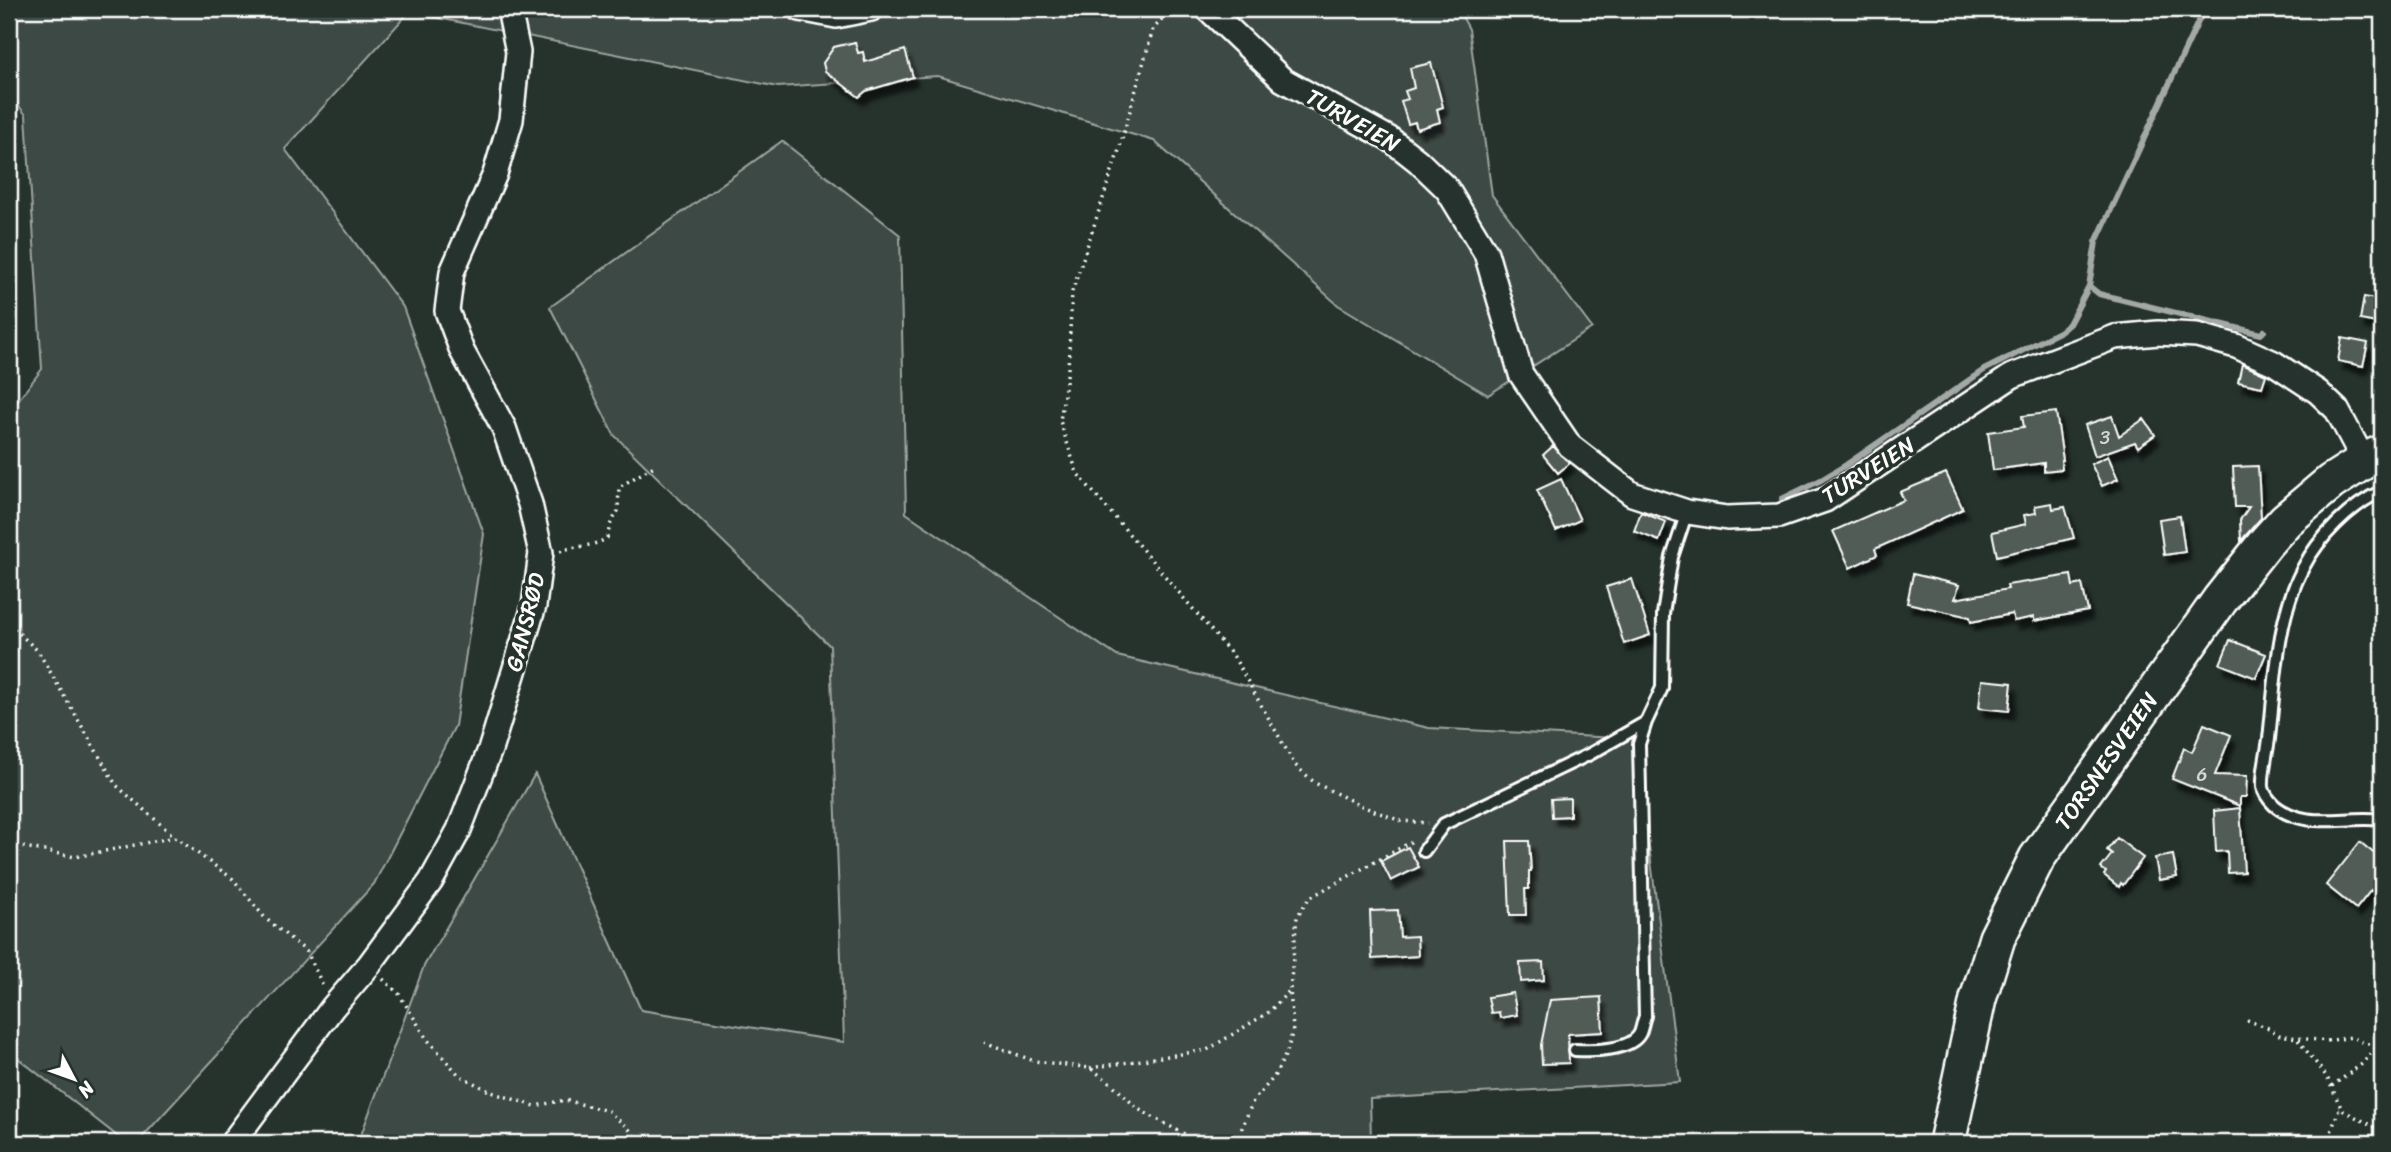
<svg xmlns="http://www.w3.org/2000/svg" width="2391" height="1152" font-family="Sriracha,sans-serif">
	<defs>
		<filter id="shadow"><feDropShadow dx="4.5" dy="8" stdDeviation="2" flood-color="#0009"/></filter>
	</defs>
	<rect width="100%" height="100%" fill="#26332d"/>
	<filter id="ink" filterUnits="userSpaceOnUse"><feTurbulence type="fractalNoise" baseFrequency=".0143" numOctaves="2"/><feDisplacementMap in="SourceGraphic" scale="14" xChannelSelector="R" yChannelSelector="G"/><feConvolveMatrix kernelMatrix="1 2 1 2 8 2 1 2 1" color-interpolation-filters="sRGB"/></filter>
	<g filter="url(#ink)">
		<path fill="#3e4944" stroke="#9ea4a2" stroke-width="2" d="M9 9H1458L1469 29 1492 195 1592 328 1488 395 1338 305 1154 141 938 76 778 87 409 12 285 149 403 307 484 534 455 726 374 884 137 1143H126L9 1051V412L42 369 26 115 9 93Z
			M782 141 900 235 906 513 1117 656 1429 728 1635 739 1680 1082 1370 1099 1371 1143H358L424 966 535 774 641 1010 844 1042 830 646 614 435 550 307Z"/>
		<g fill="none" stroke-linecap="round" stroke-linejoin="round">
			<path stroke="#a4a9a7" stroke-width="6" d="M2089 286 2099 294 2107 296 2261 334 2264 331
				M1782 499 1821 480 1846 465 1984 370 2059 332 2069 324 2089 286 2096 242 2204 9"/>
		</g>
		<path fill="#515c57" stroke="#fff" stroke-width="2" filter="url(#shadow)" d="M855 42 858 53 863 52 865 62 905 50 913 77 866 91 859 97 825 71 823 63 834 47Z
			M1431 63 1443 107 1437 109 1440 122 1417 129 1415 122 1408 124 1401 101 1408 99 1405 91 1414 88 1410 68Z
			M2364 297 2382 300V324L2360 320Z
			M2342 338 2368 343 2363 366 2338 361Z
			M2242 364 2266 375 2262 387 2238 382Z
			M2056 412 2063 460H2061L2062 469 2044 471V463L1993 470 1988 432 2024 427 2022 416Z
			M2112 416 2119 436 2144 419 2155 435 2138 447 2135 442 2095 456 2085 425Z
			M1553 446 1570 463 1558 473 1543 455Z
			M2108 456 2118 479 2102 486 2091 464Z
			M2258 466 2261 518 2241 541 2240 520 2249 507H2235L2233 467Z
			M1946 473 1963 509 1875 549 1877 555 1850 568 1833 531 1904 500 1900 492Z
			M1561 479 1580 520 1556 531 1537 490Z
			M2052 503 2053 509 2065 507 2074 538 1997 556 1992 532 2026 524 2024 515 2036 513 2035 506Z
			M1641 512 1666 522 1659 541 1634 531Z
			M2180 516 2185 552 2164 555 2159 519Z
			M1913 574 1959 585 1955 599 2008 589 2007 585 2071 575 2073 586 2082 584 2088 611 2034 621V617L2014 621 2012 614 1971 622 1970 617 1907 603Z
			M1632 579 1650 635 1624 644 1606 587Z
			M2230 640 2266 654 2256 678 2220 664Z
			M1982 680 2012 683 2009 711 1979 708Z
			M2204 724 2231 735 2215 775 2247 776 2246 797H2240V806L2172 779 2184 748 2192 752Z
			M1570 798V816L1552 817 1551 799Z
			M2240 808 2244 872 2228 873 2227 851 2216 852 2214 811Z
			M2117 838 2143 858 2123 885 2121 883 2119 887 2104 875 2106 872 2101 868 2112 854 2107 850Z
			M1507 841H1529L1531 872H1529V889H1525L1526 915H1510Z
			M2360 842 2382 860V899L2371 890 2356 909 2326 885Z
			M1408 847 1419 867 1391 881 1381 861Z
			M2173 855 2177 877 2159 880 2155 858Z
			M1398 910 1400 937 1417 936 1418 956 1372 959 1370 911Z
			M1543 962 1544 980 1521 982 1520 963Z
			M1513 993 1517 1015 1500 1018 1499 1012 1491 1013 1488 997Z
			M1601 997 1603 1032 1568 1034 1569 1063 1542 1064 1541 1045 1550 1000Z"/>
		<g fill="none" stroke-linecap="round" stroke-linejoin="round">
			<g stroke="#fff" stroke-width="16">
				<path id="service" d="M2382 491C2351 505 2318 538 2303 568 2277 616 2275 685 2269 739 2267 754 2262 772 2263 787 2264 794 2269 800 2274 805 2305 831 2346 815 2382 820
					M1424 851 1444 824 1590 754 1646 722 1662 688 1663 614 1672 557 1687 512
					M1575 1050C1592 1051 1631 1051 1640 1033 1642 1028 1643 1021 1645 1016L1639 744 1646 722"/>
			</g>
			<g stroke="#fff" stroke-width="28">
				<path id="minor" d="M800 9 836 16 871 9
					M1208 9 1283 80 1390 139 1418 161 1447 189 1486 253 1521 374 1570 446 1632 494 1687 512 1727 518 1779 516 1825 500 2012 376 2115 337 2158 333 2197 335 2236 346 2274 363 2318 392 2337 410 2364 461
					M232 1143 333 1007 369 965 431 881 459 830 491 747 534 606 541 553 530 504 504 428 462 351 447 311 452 272 495 174 511 120 518 52 509 9"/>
			</g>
			<g stroke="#fff" stroke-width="40">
				<path id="primary" d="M1947 1143 1978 999 1997 938 2037 858 2220 600 2266 542 2286 520 2331 482 2364 461 2382 453"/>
			</g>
			<path stroke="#fff" stroke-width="3.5" stroke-dasharray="2 5" stroke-linecap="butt" d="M1172 9 1153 29 1119 150 1072 292 1068 369 1060 421 1077 473 1234 657 1295 765 1315 783 1364 807 1401 821 1428 823
				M560 551C576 545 592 548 607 538L610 525 618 511 619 487 654 466
				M9 624 38 651 116 785 175 837 233 879 265 918 307 952 323 986
				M9 844 75 857 175 837
				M383 979 399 994 427 1039 459 1075 491 1092 535 1106 565 1100 608 1111 629 1129 639 1143
				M2247 1020 2268 1028 2279 1035 2297 1038 2327 1041 2352 1037 2366 1044 2382 1043
				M2298 1040 2327 1077 2342 1110 2375 1127 2382 1134
				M984 1042 1034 1061 1090 1068 1111 1083 1138 1109 1201 1143
				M1090 1068 1207 1050 1269 1012 1290 990
				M2332 1086 2362 1064 2380 1043
				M1243 1143 1242 1128 1253 1101 1274 1077 1287 1052 1293 1029 1290 990 1297 917 1309 898 1411 842
				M2324 1143 2331 1132 2340 1106"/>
			<use href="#service" stroke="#26332d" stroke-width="10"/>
			<use href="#minor" stroke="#26332d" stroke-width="23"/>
			<use href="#primary" stroke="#26332d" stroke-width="35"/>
		</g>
	</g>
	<g text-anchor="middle" stroke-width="7" stroke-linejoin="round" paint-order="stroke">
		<g font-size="19" fill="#d4d6d5">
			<text x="2105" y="444">3</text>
			<text x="2202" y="781">6</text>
		</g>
		<g font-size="23" fill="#fff" stroke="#26332d">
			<text transform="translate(1353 120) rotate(30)" y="8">TURVEIEN</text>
			<text transform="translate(1868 470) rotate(-32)" y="8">TURVEIEN</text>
			<text transform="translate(525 622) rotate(-76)" y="8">GANSRØD</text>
			<text transform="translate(2106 761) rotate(-55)" y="8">TORSNESVEIEN</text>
		</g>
	</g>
	<rect width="2391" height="1152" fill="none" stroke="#26332d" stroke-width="35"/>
	<rect x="18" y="18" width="2356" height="1117" fill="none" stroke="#fff" stroke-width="2.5" filter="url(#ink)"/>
	<g transform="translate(74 1079) rotate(131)" stroke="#26332d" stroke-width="5" paint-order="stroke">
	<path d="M0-5L12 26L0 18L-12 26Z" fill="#ffffff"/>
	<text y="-10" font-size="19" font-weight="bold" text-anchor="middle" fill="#ffffff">N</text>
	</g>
</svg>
